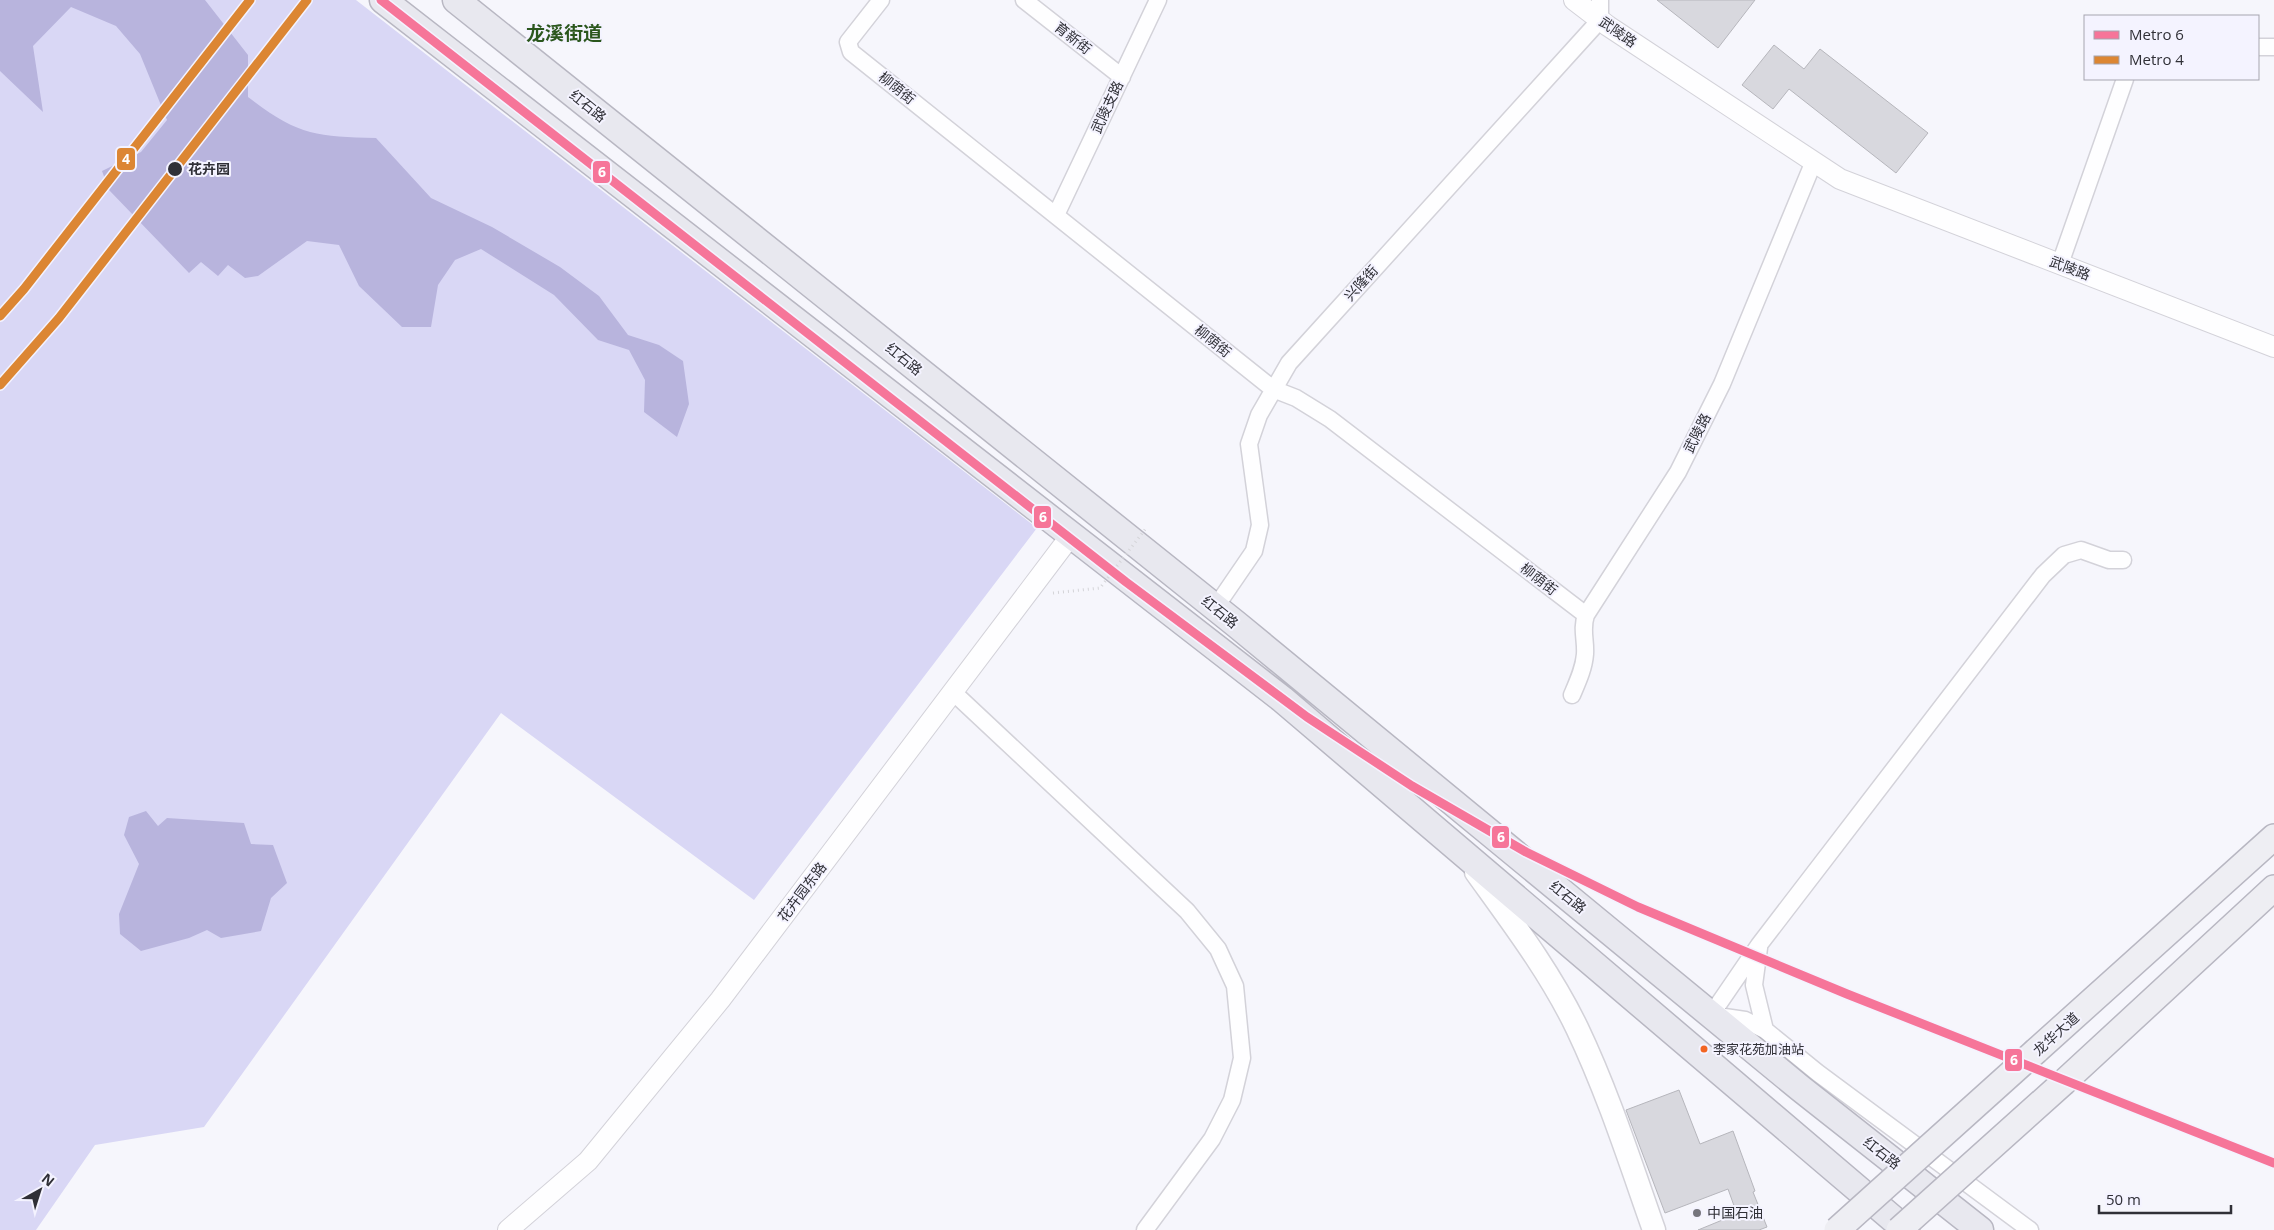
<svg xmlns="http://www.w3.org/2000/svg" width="2274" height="1230" font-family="'Open Sans','Noto Sans SC',sans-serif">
	<rect width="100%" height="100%" fill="#f6f6fc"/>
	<path fill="#d9d7f5" d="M0 0H356L1037 528 754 900 501 713 204 1127 95 1145 36 1230H0Z"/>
	<path fill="#b8b4dd" d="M0 0H205L248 55V97C297 135 316 137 376 138L431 198 492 227 560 267 599 296 628 335 659 345 683 361 689 404 677 437 644 412 645 380 629 350 598 340 554 295 481 249 455 260 438 285 431 327H402L359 286 339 245 307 241 258 276 245 278 228 265 218 276 201 262 189 273 109 190 102 171 141 152 167 120 140 54 116 26 71 7 33 46 43 112 0 71Z
		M146 811 158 826 167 818 244 823 251 844 273 845 287 883 271 898 261 931 221 938 207 930 189 938 141 951 120 934 119 914 139 864 124 835 129 817Z"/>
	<path fill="#d8d8de" stroke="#b6b6bc" d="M1657 0H1755L1718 48Z
		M1774 45 1804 69 1820 49 1928 133 1896 173 1789 89 1773 109 1742 85Z
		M1679 1090 1700 1144 1733 1131 1755 1191 1753 1192 1767 1227 1759 1230H1698L1737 1214 1728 1189 1665 1213 1626 1110Z"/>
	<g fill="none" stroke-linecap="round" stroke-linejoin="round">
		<g stroke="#d3d2d9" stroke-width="19">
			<path id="minor" d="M881 0 848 42 851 52 1273 389 1296 398 1330 419 1586 615
				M1024 0 1122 77
				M2258 47H2274
				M1056 215 1158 0
				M2060 264 2125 79
				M1215 608 1254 551 1260 525 1249 444 1259 415 1289 363 1600 20V0
				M953 692 1187 911 1218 949 1235 986 1242 1058 1232 1100 1212 1139 1145 1230
				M1572 695C1578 681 1584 668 1585 654 1586 640 1581 629 1586 615L1678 472 1722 384 1814 161
				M1759 948 1754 985 1765 1030 1818 1073 2030 1230
				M1765 1030 1745 1020 1711 1015 1759 945 2043 575 2064 555 2081 550 2109 560H2123"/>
		</g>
		<g stroke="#d3d2d9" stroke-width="22">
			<path id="tertiary" d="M1574 0 1608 26 1840 179 2274 347
				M508 1230 588 1161 720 1000 1072 534"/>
		</g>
		<g stroke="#d3d2d9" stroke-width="25">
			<path id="secondary" d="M1476 872C1512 922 1550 972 1577 1028 1608 1093 1630 1162 1654 1230"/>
		</g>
		<g stroke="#b8b7c2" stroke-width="28">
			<path id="primary" d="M2036 1051 2274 837
				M2064 1082 2274 888"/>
		</g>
		<g stroke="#b8b7c2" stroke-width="29">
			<path id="trunk" d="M383 0 1282 699 1906 1230
				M456 0 1236 624 1800 1088 1980 1230"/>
		</g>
		<use href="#minor" stroke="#fefeff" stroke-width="16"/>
		<use href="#tertiary" stroke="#fefeff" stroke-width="20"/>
		<use href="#secondary" stroke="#fefeff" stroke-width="22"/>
		<use href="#primary" stroke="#eeeef3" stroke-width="25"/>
		<use href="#trunk" stroke="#e8e8ef" stroke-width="26"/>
		<g stroke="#b8b7c2" stroke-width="28" stroke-linecap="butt">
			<path id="primary-bridge" d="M1837 1230 2036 1051
				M1899 1230 2064 1082"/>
		</g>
		<path stroke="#d4d4d8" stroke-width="3" stroke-dasharray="1 4" stroke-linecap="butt" d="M1053 593 1100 588 1147 527"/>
		<use href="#primary-bridge" stroke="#eeeef3" stroke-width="25"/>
		<g stroke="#f4f3ff" stroke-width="12">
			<path id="metro-1" d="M381 0 1126 582 1307 717 1412 786 1526 852 1638 907 1847 994 2274 1163"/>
		</g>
		<g stroke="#f4f3ff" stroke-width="12">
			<path id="metro-2" d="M0 316 24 289 250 0
				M0 385 59 318 307 0"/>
		</g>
		<use href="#metro-1" stroke="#f67599" stroke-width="9"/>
		<use href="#metro-2" stroke="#dc8633" stroke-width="9"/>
	</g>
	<circle fill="#303037" stroke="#f4f3ff" stroke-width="2" cx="175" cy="169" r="8"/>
	<circle fill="#f26522" stroke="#f4f3ff" stroke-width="2" cx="1704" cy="1049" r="4.5"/>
	<circle fill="#75757c" stroke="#f4f3ff" stroke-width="2" cx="1697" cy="1213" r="5"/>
	<g text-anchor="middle" stroke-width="4" stroke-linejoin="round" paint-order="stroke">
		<g font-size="13" fill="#303037" stroke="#f4f3ff" text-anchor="start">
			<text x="1713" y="1054">李家花苑加油站</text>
		</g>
		<g font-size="14" fill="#303037" stroke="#f4f3ff">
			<text transform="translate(1618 32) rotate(35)" y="5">武陵路</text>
			<text transform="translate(1073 38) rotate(38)" y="5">育新街</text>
			<text transform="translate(897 88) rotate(39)" y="5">柳荫街</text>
			<text transform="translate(588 106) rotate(39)" y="5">红石路</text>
			<text transform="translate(1107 107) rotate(-65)" y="5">武陵支路</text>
			<text transform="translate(2070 268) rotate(21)" y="5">武陵路</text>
			<text transform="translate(1361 283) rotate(-48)" y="5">兴隆街</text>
			<text transform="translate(1213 341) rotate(39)" y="5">柳荫街</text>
			<text transform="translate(904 359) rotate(39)" y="5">红石路</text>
			<text transform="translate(1697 433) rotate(-63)" y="5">武陵路</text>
			<text transform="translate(1539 579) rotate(38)" y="5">柳荫街</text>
			<text transform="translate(1220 612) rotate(39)" y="5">红石路</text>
			<text transform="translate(802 892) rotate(-53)" y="5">花卉园东路</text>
			<text transform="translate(1568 897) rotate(39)" y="5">红石路</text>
			<text transform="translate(2056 1034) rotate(-42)" y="5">龙华大道</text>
			<text transform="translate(1882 1153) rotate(38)" y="5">红石路</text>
		</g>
		<g font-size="14" font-weight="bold" fill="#303037" stroke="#f4f3ff" text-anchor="start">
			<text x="188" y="174">花卉园</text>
		</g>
		<g font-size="14" fill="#303037" stroke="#f4f3ff" text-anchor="start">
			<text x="1707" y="1218">中国石油</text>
		</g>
		<g font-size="19" font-weight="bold" fill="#2b571d" stroke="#f4f3ff">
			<text x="564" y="40">龙溪街道</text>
		</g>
	</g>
	<g stroke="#f4f3ff" stroke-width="2">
		<rect x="116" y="147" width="20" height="24" rx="5" fill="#dc8633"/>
		<rect x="592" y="160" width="19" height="24" rx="5" fill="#f67599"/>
		<rect x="1033" y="505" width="19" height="24" rx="5" fill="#f67599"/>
		<rect x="1491" y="825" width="19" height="24" rx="5" fill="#f67599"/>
		<rect x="2004" y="1048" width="19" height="24" rx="5" fill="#f67599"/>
	</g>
	<g font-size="14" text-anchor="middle" font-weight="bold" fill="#fff">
		<text x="126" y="164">4</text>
		<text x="602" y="177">6</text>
		<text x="1043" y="522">6</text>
		<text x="1501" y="842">6</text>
		<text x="2014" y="1065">6</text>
	</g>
	<rect x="2084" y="15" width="175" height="65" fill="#f4f3ff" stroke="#a6a5af"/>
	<rect x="2094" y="31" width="25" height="8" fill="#f67599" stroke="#a6a5af"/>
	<text x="2129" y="40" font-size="15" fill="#303037">Metro 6</text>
	<rect x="2094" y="56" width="25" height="8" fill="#dc8633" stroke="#a6a5af"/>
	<text x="2129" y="65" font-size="15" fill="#303037">Metro 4</text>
	<g transform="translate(40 1190) rotate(39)" stroke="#f4f3ff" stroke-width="4" paint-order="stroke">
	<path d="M0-4L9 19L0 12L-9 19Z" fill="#303037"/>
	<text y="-8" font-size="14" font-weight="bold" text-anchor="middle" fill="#303037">N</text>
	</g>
	<path d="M2099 1205v8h132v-8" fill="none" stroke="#303037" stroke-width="2.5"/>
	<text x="2106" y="1205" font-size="15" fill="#303037" stroke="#f4f3ff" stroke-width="4" paint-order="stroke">50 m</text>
</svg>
